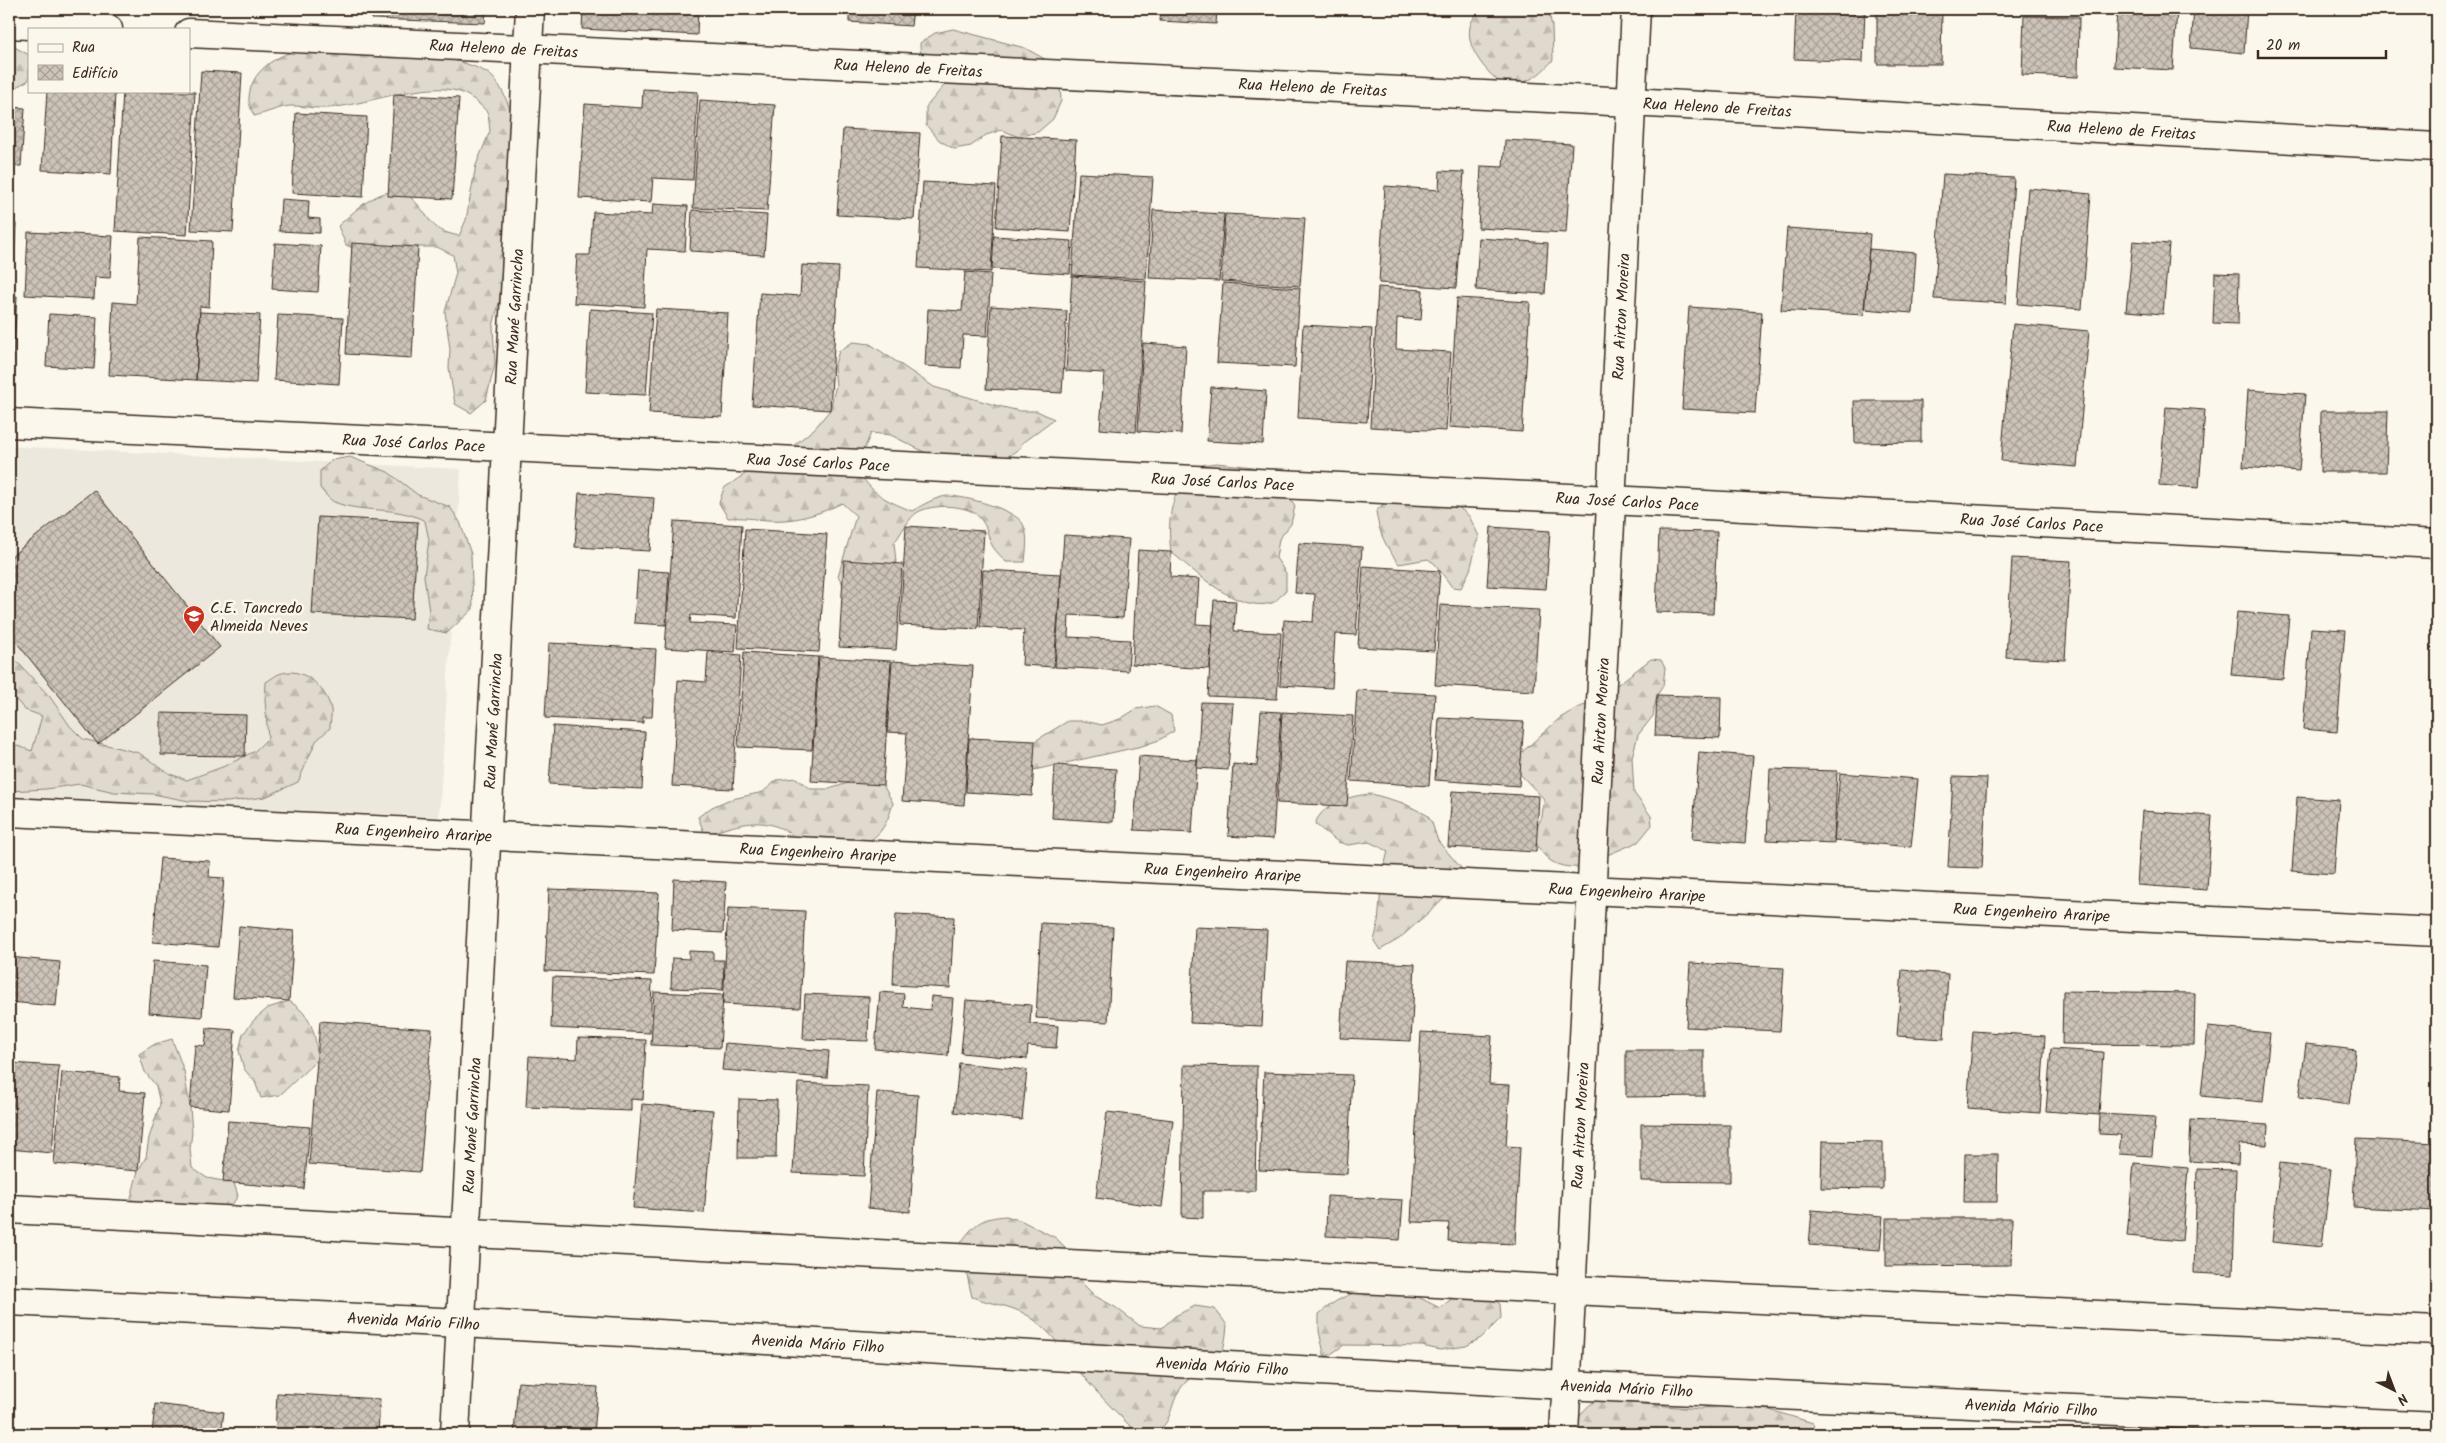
<svg xmlns="http://www.w3.org/2000/svg" width="2446" height="1443" font-family="Kalam,sans-serif">
	<defs>
		<pattern id="forest-firs" width="22" height="20" patternUnits="userSpaceOnUse" patternTransform="scale(1.25)"><rect width="22" height="20" fill="#dfd9ce"/><path d="M5 1l3.5 6h-7zM16 11l3.5 6h-7z" fill="#c0bab0"/></pattern>
		<pattern id="building-cross-hatch" width="8" height="8" patternUnits="userSpaceOnUse" patternTransform="scale(1.25)"><rect width="8" height="8" fill="#ccc4b9"/><path d="M0 0l8 8M0 8l8-8" fill="none" stroke="#a79f96"/></pattern>
	</defs>
	<rect width="100%" height="100%" fill="#fbf7ec"/>
	<filter id="ink" filterUnits="userSpaceOnUse"><feTurbulence type="fractalNoise" baseFrequency=".02" numOctaves="2"/><feDisplacementMap in="SourceGraphic" scale="10" xChannelSelector="R" yChannelSelector="G"/><feConvolveMatrix kernelMatrix="1 2 1 2 8 2 1 2 1" color-interpolation-filters="sRGB"/></filter>
	<g filter="url(#ink)">
		<path fill="#ede8dd" d="M9 446 461 469 439 817 9 797Z"/>
		<path fill="url(#forest-firs)" stroke="#8d8276" d="M1480 9H1548L1552 26 1553 60C1536 79 1528 83 1503 85 1486 72 1463 46 1471 23 1473 18 1477 13 1480 9Z
			M953 29 1025 48 1059 67 1061 101 1053 119 1038 132 1019 137 1002 130 986 135 971 146 954 149 939 140 926 125V107L948 81 921 60 920 43 935 33Z
			M9 44 29 55V80L9 91Z
			M294 51C349 52 438 46 486 72 501 81 507 102 513 117L504 283 493 326 495 364 486 400 471 413 455 404 449 368 450 349 445 312 456 273 453 255 437 247H418L408 252 366 254 346 245 338 226C359 207 393 173 418 205 434 224 432 230 459 236L466 220 476 165 490 131 488 113C479 103 470 95 457 91 426 82 369 103 336 107 320 110 306 106 291 106 282 106 264 114 254 116 252 111 248 103 249 97 251 72 273 58 294 51Z
			M853 342 870 344 934 387 998 406 1020 411H1037L1054 419 1022 443 1020 448 1005 459 928 454 891 435 871 433 856 468C873 495 883 499 912 511 923 505 935 497 948 496 964 496 1015 509 1023 524 1029 536 1026 549 1025 562H1006C1002 557 996 552 993 547 986 535 990 529 978 516 967 504 932 504 918 512 909 517 901 534 894 543L896 562 885 578 847 591 838 576 856 516 842 503C818 515 794 522 767 520 752 519 745 517 728 518L719 503 724 488 754 468 787 451 815 428 830 410 836 385 834 367 839 351Z
			M350 457 388 472 418 495 450 507 460 522 471 554 473 609 447 633 427 629 429 612 424 576 429 540 425 521C396 505 363 514 334 502 329 499 324 493 320 488V471L332 460Z
			M1216 463 1254 467 1285 490 1295 506 1291 524 1279 539 1276 558 1286 573V590C1282 594 1277 601 1272 603 1237 613 1196 572 1171 552 1167 523 1170 485 1197 467 1202 464 1211 464 1216 463Z
			M1448 498 1469 516 1479 536 1470 570 1461 588 1452 587 1435 564 1428 559 1399 564C1386 547 1379 534 1376 511L1389 499Z
			M9 653 50 697 70 726 83 739 139 753 170 774 187 780 225 766 255 751 268 738 265 700 266 682C270 680 274 676 279 674 302 665 326 687 331 709 332 715 330 722 330 728L316 741 298 782 265 797 227 802 189 801 153 794 114 792 80 784 46 789 9 791V743L32 751 42 716 25 710 9 692Z
			M1651 659 1661 660 1665 668 1663 686 1657 695 1653 716 1638 735 1632 757 1634 793 1651 816 1652 825 1638 842 1579 867C1554 868 1542 859 1533 835L1542 817 1544 799 1518 772 1521 753 1560 718 1577 708 1596 701Z
			M1155 706 1171 715 1174 731 1159 740 1142 746 1034 770 1023 755 1035 741 1068 721H1085L1102 725 1120 719 1136 709Z
			M867 777 883 785 893 803C884 837 871 844 838 851L826 838 827 842 808 850C774 812 748 821 705 835L698 817 712 807 728 800 763 792 777 780 796 778 811 789H829Z
			M1372 794 1403 803 1427 815 1432 823 1438 841 1461 868 1462 877 1458 886 1399 939 1380 950 1374 941 1378 924 1382 875 1388 851 1369 842 1348 845 1338 842 1315 824C1322 803 1352 795 1372 794Z
			M289 1001C311 1014 317 1035 317 1060L280 1095 261 1098 255 1082 244 1069 239 1051 243 1034 254 1020 268 1008Z
			M172 1039 184 1071 190 1107 192 1132 190 1149 192 1168 207 1178 234 1183 238 1196 228 1210H138L131 1198 138 1171 146 1157 149 1138 160 1104 156 1086 145 1072 139 1054 155 1044Z
			M1006 1216 1022 1221 1056 1238 1068 1250 1083 1284 1095 1296 1115 1307 1140 1326 1162 1328 1175 1316 1195 1306 1215 1309 1227 1325C1223 1374 1212 1356 1185 1383 1164 1405 1179 1434 1138 1434 1121 1417 1103 1399 1087 1381 1069 1359 1052 1330 1027 1315 1010 1305 991 1304 972 1297L960 1244C975 1223 981 1218 1006 1216Z
			M1366 1290 1408 1292 1440 1308 1454 1297 1489 1296 1500 1304 1501 1318 1481 1338 1466 1346 1440 1350 1422 1346 1344 1345 1325 1358 1319 1331V1314C1334 1301 1346 1294 1366 1290Z
			M1597 1400 1700 1409 1717 1405H1735L1770 1410 1813 1423 1816 1434H1578C1573 1420 1585 1407 1597 1400Z"/>
		<path fill="url(#building-cross-hatch)" stroke="#3b2a1e" d="M373 9H486L485 23 372 19Z
			M583 9H698L697 35 582 29Z
			M849 9H913L911 26 849 22Z
			M949 9H1002V12Z
			M1105 9H1159V12Z
			M1161 9H1217L1216 24 1160 21Z
			M1796 9H1865L1863 62 1794 59Z
			M1877 9H1942L1941 64H1877Z
			M2117 9H2177L2173 70 2114 67Z
			M2194 9H2247L2244 53 2191 48Z
			M2024 16 2079 17 2078 77 2022 75Z
			M201 71 242 73 233 232 191 230Z
			M643 89 698 92 693 180 653 178 651 202 579 198 585 104 642 108Z
			M47 91 115 92 111 174 42 170Z
			M123 91 195 92 187 235 115 231Z
			M394 94 459 98 452 199 388 196Z
			M700 100 775 105 767 211 693 208Z
			M9 107 25 108 21 166H9Z
			M296 113 367 117 363 197 292 193Z
			M843 129 920 133 914 219 837 215Z
			M1002 136 1076 140 1070 232 996 227Z
			M1505 140 1572 144 1566 233 1478 228 1481 166 1503 167Z
			M1440 171 1464 172 1456 288 1379 283 1385 186 1439 190Z
			M1079 173 1153 177 1146 279 1072 275Z
			M1943 174 2014 178 2006 303 1934 299Z
			M923 182 996 186 991 272 918 268Z
			M2028 188 2091 194 2082 309 2018 304Z
			M281 199 309 201 308 218 320 219V233L279 231Z
			M653 204 688 206 685 251 647 249 644 307 574 303 577 255H590L593 212 652 215Z
			M692 210 767 215 764 255 690 251Z
			M1153 210 1224 214 1219 281 1149 278Z
			M1225 214 1305 218 1300 286 1221 281Z
			M9 223 16 224 13 275H9Z
			M1787 228 1870 234 1864 315 1781 310Z
			M28 232 113 236 110 278 95 277 94 299 25 295Z
			M994 236 1072 241 1070 274 992 269Z
			M140 237 212 241 209 307 200 306 196 380 109 375 113 302 136 304Z
			M1479 238 1548 243 1545 294 1476 290Z
			M2133 241 2169 244 2163 314 2126 311Z
			M275 243 321 246 318 292 272 289Z
			M352 243 418 247 412 358 346 354Z
			M1869 249 1916 253 1912 313 1864 309Z
			M802 265 839 267 830 410 752 405 760 293 800 296Z
			M965 272 991 274 987 336 963 335 961 368 925 366 928 309 962 311Z
			M2215 273 2239 274 2238 324 2213 323Z
			M1072 276 1146 281 1136 432 1100 429 1104 373 1066 371Z
			M1223 283 1300 288 1295 367 1217 363Z
			M1378 287 1423 290 1421 320 1397 318 1396 349 1451 352 1446 431 1370 427Z
			M9 296H17L13 363H9Z
			M1457 298 1530 302 1522 432 1449 427Z
			M991 306 1067 311 1062 393 986 389Z
			M1689 307 1762 312 1755 413 1682 409Z
			M590 309 652 313 646 395 585 392Z
			M656 309 728 313 722 417 649 413Z
			M200 312 260 315 256 383 196 380Z
			M49 314 97 317 94 369 46 366Z
			M278 315 343 318 339 384 274 380Z
			M2013 324 2089 331 2077 467 2001 461Z
			M1303 325 1372 329 1367 422 1298 418Z
			M1143 343 1186 346 1181 434 1138 431Z
			M1211 387 1266 391 1263 444 1207 441Z
			M2248 390 2305 394 2299 471 2243 467Z
			M1854 401H1921V442L1855 443Z
			M2166 407 2205 410 2199 488 2159 485Z
			M2321 411H2388L2386 472H2320Z
			M94 490 220 647 98 744 9 633V558Z
			M579 493 654 498 650 551 575 547Z
			M318 517 418 522 412 619 312 614Z
			M674 521 742 525 736 618 691 615 690 623 737 625 735 652 665 648Z
			M906 526 984 531 978 629 900 625Z
			M1491 527 1550 531 1546 589 1487 586Z
			M745 529 827 534 819 652 738 648Z
			M1659 531 1717 532 1713 614 1656 612Z
			M1064 535 1129 539 1123 618 1069 615 1068 637 1130 640 1128 671 1055 667Z
			M1299 543 1362 547 1356 635 1335 634 1332 688 1280 685 1284 620 1313 622 1315 594 1295 593Z
			M1138 550 1171 552 1170 577 1199 579 1196 624 1213 625 1210 669 1132 664Z
			M2012 558 2071 561 2065 660 2006 657Z
			M844 560 902 564 896 650 839 647Z
			M1363 566 1440 571 1434 651 1358 647Z
			M638 570 669 572 666 625 634 623Z
			M983 570 1061 574 1054 667 1022 665 1024 630 980 627Z
			M1214 600 1236 601 1234 631 1281 633 1277 699 1208 696Z
			M1440 605 1539 610 1534 691 1435 685Z
			M2237 612 2289 616 2283 679 2231 675Z
			M2311 628 2345 630 2337 732 2303 729Z
			M549 643 656 649 652 717H643V723L545 718Z
			M708 652 741 655 733 789 672 786 678 680 706 682Z
			M744 652 818 657 812 750 738 747Z
			M819 657 891 661 883 785 811 781Z
			M892 661 973 666 964 805 902 801 907 733 887 732Z
			M1357 690 1435 694 1429 786 1351 781Z
			M1657 695 1721 697 1720 738 1655 736Z
			M1201 702 1233 703 1228 770 1197 768Z
			M1261 711 1281 712 1273 839 1228 836 1233 764 1257 766Z
			M1282 712 1353 716 1347 806 1277 803Z
			M161 713 246 715 245 756 161 755Z
			M1439 718 1524 722 1519 786 1435 780Z
			M553 726 645 732 642 789 549 784Z
			M969 738 1035 741 1032 796 966 792Z
			M1699 752 1753 756 1745 843 1692 839Z
			M1139 756 1197 760 1192 833 1134 830Z
			M1055 765 1116 769 1113 822 1052 818Z
			M1770 769 1837 771 1834 843 1767 840Z
			M1840 773 1918 779 1911 847 1834 840Z
			M1953 777 1987 778 1982 868 1948 867Z
			M1452 791 1539 796 1536 852 1448 847Z
			M2297 797 2339 800 2334 874 2292 871Z
			M2142 811 2212 816 2207 890 2137 885Z
			M160 858 210 861 209 877 224 878 218 947 153 942Z
			M674 879 726 882 723 933 672 930Z
			M549 889 659 893 654 975 545 971Z
			M728 908 805 911 800 1008 723 1004Z
			M896 914 954 917 950 988 893 985Z
			M1041 923 1113 927 1108 1022 1036 1018Z
			M239 926 294 931 289 1001 233 997Z
			M1195 927 1267 930 1262 1026 1190 1023Z
			M689 951 713 952V960H724L723 990 671 988 672 958 689 959Z
			M9 957 60 962 56 1006 9 1002Z
			M153 961 206 965 202 1017 149 1013Z
			M1345 961 1415 964 1411 1041 1340 1038Z
			M1690 963 1784 968 1780 1031 1686 1027Z
			M1902 970 1948 974 1944 1039 1897 1036Z
			M553 977 652 981 650 1033 551 1028Z
			M2063 991 2195 993 2194 1045 2062 1044Z
			M654 992 723 995 720 1048 651 1045Z
			M880 992 904 994 903 1007 930 1010 931 996 953 998 948 1056 875 1049Z
			M805 994 869 997 868 1041 803 1039Z
			M966 1000 1031 1005 1030 1024 1058 1026 1056 1048 1028 1046 1027 1059 961 1053Z
			M320 1021 432 1029 420 1172 309 1164Z
			M2208 1027 2270 1033 2263 1102 2201 1096Z
			M207 1028 235 1030 229 1110 190 1107 195 1045 205 1046Z
			M1973 1031 2045 1036 2040 1113 1967 1108Z
			M1421 1032 1492 1036 1489 1084 1510 1085 1506 1146 1520 1147 1515 1244 1448 1241 1449 1223 1411 1222Z
			M578 1038 646 1040 643 1100 631 1099V1111L526 1107 529 1056 577 1059Z
			M725 1043 829 1051 827 1078 722 1070Z
			M2306 1044 2356 1050 2349 1105 2299 1098Z
			M2051 1049 2103 1052 2099 1115 2046 1111Z
			M1626 1050H1704V1096L1626 1097Z
			M9 1063 59 1066 52 1153 9 1149Z
			M959 1063 1027 1070 1022 1120 954 1112Z
			M1184 1065 1257 1066 1255 1191H1203V1218L1182 1217Z
			M62 1072 120 1077 119 1091 145 1093 138 1171 54 1164Z
			M1264 1072 1352 1075 1347 1174 1259 1170Z
			M798 1083 868 1086 864 1176 793 1173Z
			M877 1092 918 1095 910 1212 868 1208Z
			M739 1099 777 1100 776 1158H738Z
			M642 1104 713 1110 704 1213 633 1208Z
			M1107 1112 1173 1120 1162 1207 1096 1198Z
			M2100 1114 2155 1117 2152 1156 2119 1154 2121 1135 2099 1134Z
			M2191 1120 2268 1125 2267 1145 2239 1144 2238 1164 2189 1161Z
			M228 1121 310 1127 304 1189 223 1182Z
			M1641 1124 1730 1125V1182L1641 1181Z
			M2356 1139 2437 1143V1211L2353 1207Z
			M1822 1141 1883 1142V1189L1821 1188Z
			M1965 1154H1998L1997 1202H1964Z
			M2134 1163 2188 1168 2182 1241 2127 1236Z
			M2280 1163 2331 1169 2322 1247 2272 1242Z
			M2197 1169 2236 1170 2233 1275 2194 1273Z
			M1327 1196 1403 1200 1400 1240 1326 1236Z
			M1812 1210 1883 1216 1880 1250 1809 1245Z
			M1886 1218H2012L2011 1265 1886 1266Z
			M518 1382 598 1387 594 1434H514Z
			M277 1393 380 1399 378 1434H275Z
			M155 1404 224 1412 221 1434H152Z"/>
		<g fill="none" stroke-linecap="round" stroke-linejoin="round">
			<g stroke="#3b2a1e" stroke-width="31">
				<g id="street">
					<path d="M9 24 108 29"/>
					<path id="s1" d="M189 33 1631 102 2437 147"/>
					<path id="s2" d="M9 423 1611 500 2437 544"/>
					<path id="s3" d="M9 812 2437 932"/>
					<path id="s4" d="M455 1434 530 9"/>
					<path id="s5" d="M1564 1434 1636 9"/>
				</g>
			</g>
			<g stroke="#3b2a1e" stroke-width="31">
				<g id="secondary">
					<path d="M9 1209 1571 1290 2437 1331"/>
					<path id="s6" d="M9 1301 461 1323 1566 1385 2437 1426"/>
				</g>
			</g>
			<use href="#street" stroke="#fbf7ec" stroke-width="28"/>
			<use href="#secondary" stroke="#fbf7ec" stroke-width="28"/>
		</g>
	</g>
	<defs>
		<g id="school-pin" transform="scale(1.125)"><path d="M0 17L-7.5 6A9.5 9.5 0 1 1 7.5 6Z" fill="#c8321e" stroke="#fbf7ec"/><path d="M0-5L7-2L0 1L-7-2ZM-4 1L0 2.5L4 1V4Q0 6-4 4Z" fill="#fff"/></g>
	</defs>
	<g fill-rule="evenodd">
		<use href="#school-pin" x="194" y="616"/>
	</g>
	<g text-anchor="middle" stroke-width="5" stroke-linejoin="round" paint-order="stroke">
		<g font-size="16" fill="#3b2a1e" stroke="#fbf7ec">
			<text dy="6" stroke="none"><textPath href="#s1" startOffset="315">Rua Heleno de Freitas</textPath></text>
			<text dy="6" stroke="none"><textPath href="#s1" startOffset="720">Rua Heleno de Freitas</textPath></text>
			<text dy="6" stroke="none"><textPath href="#s1" startOffset="1125">Rua Heleno de Freitas</textPath></text>
			<text dy="6" stroke="none"><textPath href="#s1" startOffset="1530">Rua Heleno de Freitas</textPath></text>
			<text dy="6" stroke="none"><textPath href="#s1" startOffset="1935">Rua Heleno de Freitas</textPath></text>
			<text dy="6" stroke="none"><textPath href="#s4" startOffset="1119">Rua Mané Garrincha</textPath></text>
			<text dy="6" stroke="none"><textPath href="#s5" startOffset="1119">Rua Airton Moreira</textPath></text>
			<text dy="6" stroke="none"><textPath href="#s2" startOffset="405">Rua José Carlos Pace</textPath></text>
			<text dy="6" stroke="none"><textPath href="#s2" startOffset="810">Rua José Carlos Pace</textPath></text>
			<text dy="6" stroke="none"><textPath href="#s2" startOffset="1215">Rua José Carlos Pace</textPath></text>
			<text dy="6" stroke="none"><textPath href="#s2" startOffset="1620">Rua José Carlos Pace</textPath></text>
			<text dy="6" stroke="none"><textPath href="#s2" startOffset="2025">Rua José Carlos Pace</textPath></text>
			<text dy="6" stroke="none"><textPath href="#s4" startOffset="714">Rua Mané Garrincha</textPath></text>
			<text dy="6" stroke="none"><textPath href="#s5" startOffset="714">Rua Airton Moreira</textPath></text>
			<text dy="6" stroke="none"><textPath href="#s3" startOffset="405">Rua Engenheiro Araripe</textPath></text>
			<text dy="6" stroke="none"><textPath href="#s3" startOffset="810">Rua Engenheiro Araripe</textPath></text>
			<text dy="6" stroke="none"><textPath href="#s3" startOffset="1215">Rua Engenheiro Araripe</textPath></text>
			<text dy="6" stroke="none"><textPath href="#s3" startOffset="1620">Rua Engenheiro Araripe</textPath></text>
			<text dy="6" stroke="none"><textPath href="#s3" startOffset="2025">Rua Engenheiro Araripe</textPath></text>
			<text dy="6" stroke="none"><textPath href="#s4" startOffset="309">Rua Mané Garrincha</textPath></text>
			<text dy="6" stroke="none"><textPath href="#s5" startOffset="309">Rua Airton Moreira</textPath></text>
			<text dy="6" stroke="none"><textPath href="#s6" startOffset="405">Avenida Mário Filho</textPath></text>
			<text dy="6" stroke="none"><textPath href="#s6" startOffset="810">Avenida Mário Filho</textPath></text>
			<text dy="6" stroke="none"><textPath href="#s6" startOffset="1215">Avenida Mário Filho</textPath></text>
			<text dy="6" stroke="none"><textPath href="#s6" startOffset="1620">Avenida Mário Filho</textPath></text>
			<text dy="6" stroke="none"><textPath href="#s6" startOffset="2025">Avenida Mário Filho</textPath></text>
		</g>
		<g font-size="16" fill="#3b2a1e" stroke="#fbf7ec" text-anchor="start">
			<text x="210" y="613">C.E. Tancredo<tspan x="210" dy="18">Almeida Neves</tspan></text>
		</g>
	</g>
	<rect width="2446" height="1443" fill="none" stroke="#fbf7ec" stroke-width="30"/>
	<rect x="15" y="15" width="2416" height="1413" fill="none" stroke="#3b2a1e" stroke-width="2" filter="url(#ink)"/>
	<rect x="28" y="28" width="162" height="65" fill="#fbf7ec" stroke="#aea59a"/>
	<rect x="38" y="44" width="25" height="8" fill="#fbf7ec" stroke="#aea59a"/>
	<text x="72" y="52" font-size="15" fill="#3b2a1e">Rua</text>
	<rect x="38" y="65" width="25" height="15" fill="url(#building-cross-hatch)" stroke="#aea59a"/>
	<text x="72" y="78" font-size="15" fill="#3b2a1e">Edifício</text>
	<g transform="translate(2394 1390) rotate(138)" stroke="#fbf7ec" stroke-width="4" paint-order="stroke">
	<path d="M0-4L9 19L0 12L-9 19Z" fill="#3b2a1e"/>
	<text y="-8" font-size="14" font-weight="bold" text-anchor="middle" fill="#3b2a1e">N</text>
	</g>
	<path d="M2258 50v8h128v-8" fill="none" stroke="#3b2a1e" stroke-width="2.5"/>
	<text x="2266" y="50" font-size="15" fill="#3b2a1e" stroke="#fbf7ec" stroke-width="4" paint-order="stroke">20 m</text>
</svg>
